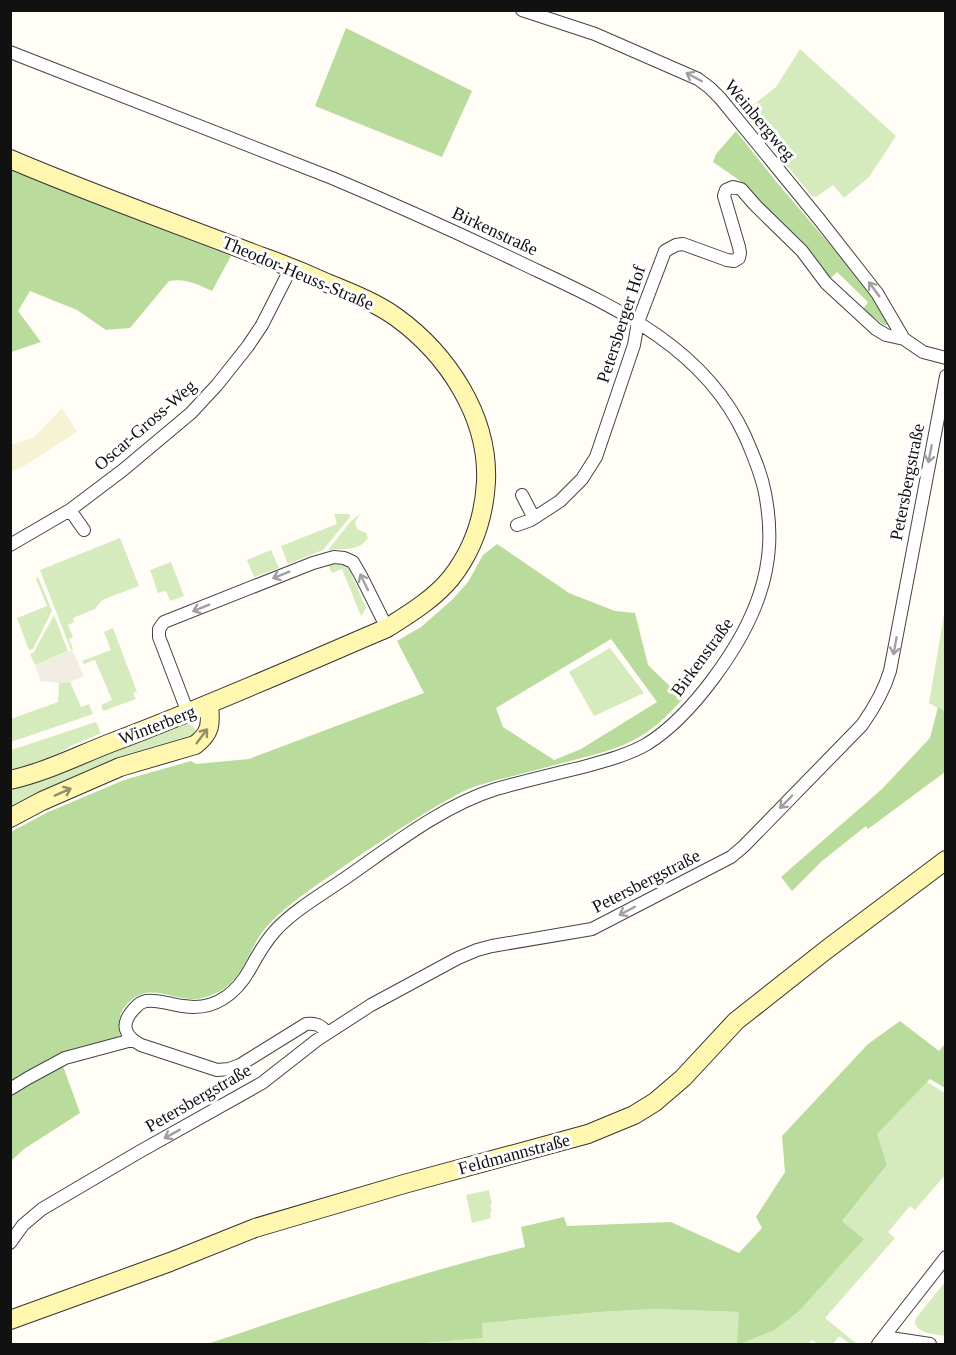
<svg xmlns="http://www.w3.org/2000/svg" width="956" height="1355" font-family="'Times New Roman',serif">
	<rect width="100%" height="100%" fill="#fffdf5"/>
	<path fill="#f6f3d4" d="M62 408 77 432 24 466 11 472V445L34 437Z"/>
	<path fill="#d5ebbd" d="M800 49 896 136 869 177 844 198 833 185 816 197 812 196 743 113 776 87Z
		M334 514H349L350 517 323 550 288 564 281 546 337 524Z
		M360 514 355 522 357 529 366 533 368 538C358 552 343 548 328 550L351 521Z
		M120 538 139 586 102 600 95 609 73 618 74 622 68 625 73 637 69 639 73 649 71 650 40 570Z
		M271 550 279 568 254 577 247 560Z
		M171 562 184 596 170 601 166 591 158 593 150 570Z
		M327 563H342L348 566 366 608 361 616 342 569 332 573Z
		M38 577 52 611 33 649 29 650 17 618 47 606 36 579Z
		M945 609V712L929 703Z
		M54 615 68 651 35 665 30 654 34 652Z
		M113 628 137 692 133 693 136 699 103 711 101 705 112 700 95 660 84 664 82 661 111 650 104 632Z
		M610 648 644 693 594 716 569 672Z
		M70 682 81 707 89 704 93 714 11 742V719L58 702 59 683Z
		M96 722 101 733 73 745 41 763 11 773V750Z
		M186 724C195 725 197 730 195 738L11 810V786L164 730 166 732Z
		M927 1082 945 1093V1175L915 1210 910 1206 888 1232 895 1238 825 1318 857 1344H850L839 1336 833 1344H818L812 1340 808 1344H740L773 1331 864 1239 842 1221 887 1165 876 1134Z
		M489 1190 492 1204 490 1205 492 1211 490 1212 491 1218 472 1223 466 1195Z
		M945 1282V1336C935 1334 920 1334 915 1324L916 1318Z
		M654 1309 740 1312 737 1344H414L483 1338 481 1323 600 1312Z"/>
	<path fill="#b9dc9c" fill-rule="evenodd" d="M346 28 472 91 442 157 315 106Z
		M736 131 779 185 855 274 889 321 888 325H884L863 309 868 302 837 272 830 279 807 247 739 180 713 162 716 154Z
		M10 169 108 209 231 256 212 291C197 284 185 278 169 281L130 328 106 330 77 310 30 291 18 311 41 342 11 352Z
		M497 544 569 593 615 611 635 613 648 665 683 699C667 716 651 732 630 742 614 750 596 754 578 759 558 764 537 770 517 775 497 780 474 785 456 795 415 818 376 844 337 871 314 887 289 903 269 924 250 943 246 975 222 990 215 994 205 998 197 999 172 1001 149 981 128 1003 118 1013 118 1023 120 1036L59 1055 80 1113 24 1149 11 1161V832L46 813 124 780 191 761 196 764 249 759 424 693 397 641 421 627 453 599 468 582 483 555ZM611 639 657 702 581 749 554 760 503 727 496 708Z
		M938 707 945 712V772L868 829 866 826 822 861 792 891 781 877 882 789 930 738Z
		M900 1021 939 1051 945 1044V1088L930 1079 877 1134 887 1165 842 1221 864 1239 799 1311 773 1331 740 1344H737L739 1312 654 1309 600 1312 482 1323 483 1338 414 1344H207C312 1309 417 1273 525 1247L521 1227 564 1217 567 1226 671 1222 739 1253 762 1228 756 1217 785 1172 782 1136 868 1044Z"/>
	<path fill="#f1ede2" d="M72 650 84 676 70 682 59 683 44 681 41 682 35 665Z"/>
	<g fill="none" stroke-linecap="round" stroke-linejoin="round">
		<g stroke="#444" stroke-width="14">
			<path id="street" d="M522 10 595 34 698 79 710 88 720 98 819 219 877 293 904 339
				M10 52 332 178C394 204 456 232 517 261 605 303 702 342 745 436 753 455 761 472 765 493 772 529 771 561 759 596 742 646 692 716 647 744 628 755 605 761 583 767 554 774 525 781 496 789 442 806 393 845 347 877 324 893 294 910 275 931 265 942 257 956 250 969 236 994 214 1011 183 1006 171 1005 159 999 146 1001 139 1003 139 1004 134 1009 120 1024 124 1036 141 1045L217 1070 229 1069 240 1065 306 1024C316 1023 321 1025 327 1033
				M522 495 534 518
				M70 510 84 530
				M517 525 531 520 560 501 582 479 596 457 634 345 638 322 665 251 676 245 683 244 727 260 734 261 739 258 740 253 739 247 724 196 726 190 733 187 741 189 756 206 802 251 826 283 876 329 886 335 904 339 923 352 946 358
				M10 545 70 510 123 470 191 413 217 385 248 346 262 325 291 268
				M188 713 159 637V629L164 622 313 563 334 557 344 558 353 562 361 576 387 628
				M10 1089 28 1078 65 1058 132 1040
				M10 1243 23 1225 42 1209 139 1152 262 1083 317 1040 371 1005 458 958 477 950 492 946 592 929 731 857 744 846 862 725C874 708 884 691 890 671L946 376
				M884 1337 930 1344
				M878 1344 946 1257"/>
		</g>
		<g stroke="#333" stroke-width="20">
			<path id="secondary" d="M10 159C92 194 177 224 260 256 283 264 305 273 327 283 351 293 375 302 396 317 447 354 489 416 486 482 484 517 473 550 451 578 434 599 409 614 387 628 296 667 206 707 113 742 79 755 46 772 10 780
				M10 818 42 801 120 767 195 745C211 733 211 724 209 705
				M10 1320 170 1262 255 1228 404 1184 588 1134 634 1115 655 1102 683 1078 736 1021 826 950 946 860"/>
		</g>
		<use href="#street" stroke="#fff" stroke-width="12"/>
		<use href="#secondary" stroke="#fff6b0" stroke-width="18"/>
	</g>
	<defs><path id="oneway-shaft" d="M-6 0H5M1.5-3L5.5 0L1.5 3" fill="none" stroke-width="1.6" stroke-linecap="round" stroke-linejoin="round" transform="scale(1.5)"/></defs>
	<g stroke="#a0a0a0">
		<use href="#oneway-shaft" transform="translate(694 77) rotate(-152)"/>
		<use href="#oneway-shaft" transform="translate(874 289) rotate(-126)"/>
		<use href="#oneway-shaft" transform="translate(930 454) rotate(101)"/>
		<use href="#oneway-shaft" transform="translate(281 575) rotate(158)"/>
		<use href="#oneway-shaft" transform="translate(364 582) rotate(-116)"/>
		<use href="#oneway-shaft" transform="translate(201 608) rotate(158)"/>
		<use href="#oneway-shaft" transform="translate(895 646) rotate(100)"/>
		<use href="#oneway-shaft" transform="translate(786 802) rotate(134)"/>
		<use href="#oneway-shaft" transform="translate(627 911) rotate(152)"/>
		<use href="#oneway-shaft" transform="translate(172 1134) rotate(151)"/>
	</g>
	<g stroke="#948f68">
		<use href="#oneway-shaft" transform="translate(202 736) rotate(-53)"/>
		<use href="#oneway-shaft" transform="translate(63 792) rotate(-24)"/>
	</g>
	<g text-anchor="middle" stroke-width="6" stroke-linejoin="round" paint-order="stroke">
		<g font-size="18" fill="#111" stroke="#fff">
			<text transform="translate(760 120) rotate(50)" y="6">Weinbergweg</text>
			<text transform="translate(495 231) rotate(25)" y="6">Birkenstraße</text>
			<text transform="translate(298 273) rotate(23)" y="6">Theodor-Heuss-Straße</text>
			<text transform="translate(621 324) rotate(-72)" y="6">Petersberger Hof</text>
			<text transform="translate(145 425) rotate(-41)" y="6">Oscar-Gross-Weg</text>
			<text transform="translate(907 482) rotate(-79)" y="6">Petersbergstraße</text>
			<text transform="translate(702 657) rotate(-54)" y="6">Birkenstraße</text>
			<text transform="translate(157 725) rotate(-21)" y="6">Winterberg</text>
			<text transform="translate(646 881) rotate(-27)" y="6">Petersbergstraße</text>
			<text transform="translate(198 1098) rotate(-30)" y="6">Petersbergstraße</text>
			<text transform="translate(514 1154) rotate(-15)" y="6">Feldmannstraße</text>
		</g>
	</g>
	<rect width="956" height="1355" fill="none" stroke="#111111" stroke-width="24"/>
</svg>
